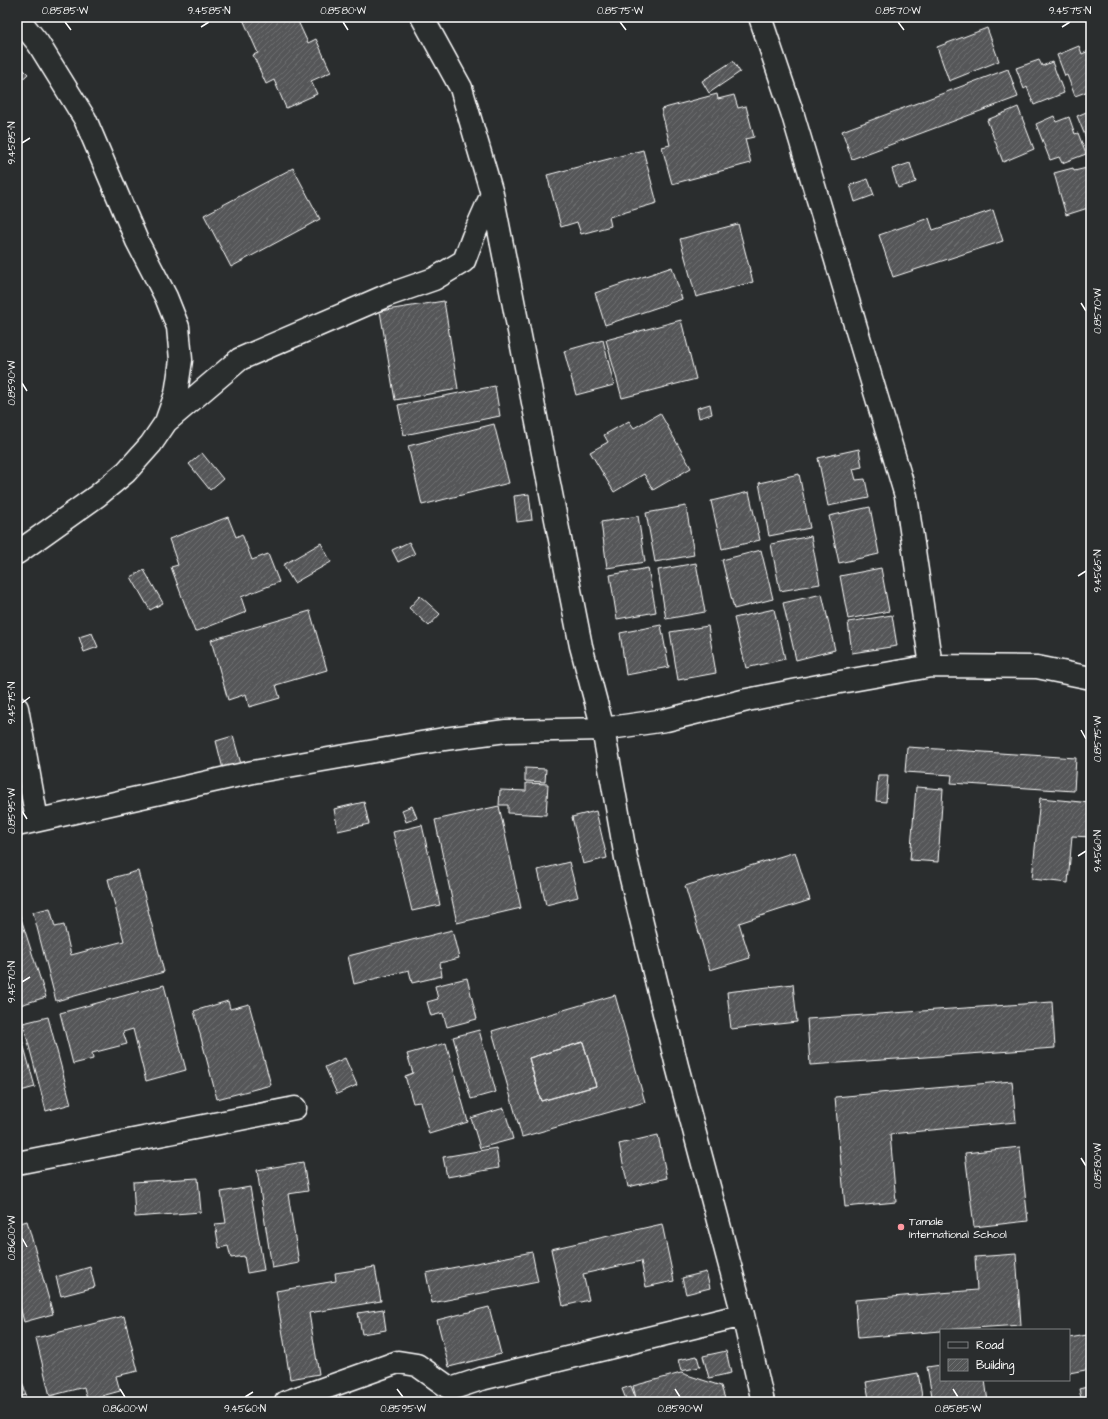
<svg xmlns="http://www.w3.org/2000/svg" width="1108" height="1419" font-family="'Architects Daughter',sans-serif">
	<defs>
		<pattern id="building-hatch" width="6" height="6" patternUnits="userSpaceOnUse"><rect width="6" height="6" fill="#555758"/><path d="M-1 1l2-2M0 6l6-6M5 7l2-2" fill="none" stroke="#6e7071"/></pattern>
	</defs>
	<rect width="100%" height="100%" fill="#2a2d2e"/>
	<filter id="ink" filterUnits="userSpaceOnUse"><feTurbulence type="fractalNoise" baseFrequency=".025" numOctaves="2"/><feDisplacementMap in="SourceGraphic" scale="8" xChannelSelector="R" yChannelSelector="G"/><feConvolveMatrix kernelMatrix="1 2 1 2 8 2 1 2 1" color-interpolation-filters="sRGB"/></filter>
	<g filter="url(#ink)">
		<path fill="url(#building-hatch)" stroke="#fff" fill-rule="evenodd" d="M242 17H296L308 43 316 39 331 72 311 81 317 94 286 108 274 80 266 84 253 55 258 53Z
			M987 28 999 61 949 81 937 47Z
			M1079 46 1082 54 1091 50V90L1075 96 1067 75 1065 76 1057 55Z
			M1039 60 1042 66 1052 62 1064 93 1034 105 1027 87 1024 89 1016 68Z
			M733 61 740 72 709 93 702 81Z
			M17 63 28 74 17 84Z
			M1008 69 1018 97 852 159 842 131Z
			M717 94 718 99 734 95 738 108 746 106 754 137 745 139 751 163 672 184 662 147 670 145 661 109Z
			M1018 107 1034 149 1003 162 987 120Z
			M1091 110V150L1077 116Z
			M1054 116 1056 122 1069 117 1075 134 1078 133 1086 154 1062 163 1059 157 1050 160 1036 124Z
			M643 150 657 203 609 217 611 226 581 234 577 222 561 227 547 175Z
			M910 163 916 182 898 188 892 169Z
			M293 168 320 219 231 267 204 215Z
			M1073 168 1074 171 1087 168 1091 181V207L1066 215 1054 173Z
			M868 179 874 195 855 202 850 185Z
			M993 210 1003 241 893 277 879 235 929 218 933 230Z
			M738 224 753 282 696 297 680 239Z
			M672 267 682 299 605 325 595 293Z
			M444 301 458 389 395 400 380 311Z
			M681 320 696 379 622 398 606 340Z
			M603 340 614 385 576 395 564 351Z
			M495 386 500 416 404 435 398 405Z
			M710 404 712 414 699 418 697 408Z
			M660 413 691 468 653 490 644 474 614 492 590 452 608 442 604 435 629 421 634 428Z
			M494 424 509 483 422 505 408 446Z
			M859 449 862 467 853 469 856 480 865 479 869 498 828 506 818 458Z
			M202 453 223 479 210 490 189 464Z
			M799 474 810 528 769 536 759 483Z
			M749 492 760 540 722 549 711 501Z
			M529 494 532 520 517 522 514 496Z
			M686 506 694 555 655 562 646 513Z
			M870 507 879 554 839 563 829 516Z
			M638 516 645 562 607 568 601 522Z
			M228 517 236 537 242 534 252 560 268 554 279 582 241 597 246 612 195 632 171 567 178 565 169 539Z
			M811 536 820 584 780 591 771 544Z
			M409 542 415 554 398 562 392 550Z
			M321 543 331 562 294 583 283 565Z
			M761 550 773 599 734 609 722 560Z
			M696 563 705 612 666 619 658 570Z
			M648 568 656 612 617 619 610 575Z
			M881 568 889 611 848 619 840 576Z
			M144 570 163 603 150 610 131 577Z
			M822 594 835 650 796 660 783 603Z
			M420 596 440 614 429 626 409 608Z
			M774 609 785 659 746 668 734 618Z
			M310 611 327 670 276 685 280 698 249 707 246 694 228 700 211 640Z
			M892 615 897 646 852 653 848 622Z
			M661 625 669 667 626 675 620 633Z
			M708 626 716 673 678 680 670 632Z
			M92 633 98 647 84 652 79 637Z
			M233 736 241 764 223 769 216 741Z
			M907 747 1076 758 1074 791 951 783 952 775 905 772Z
			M525 768 546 769 545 782 525 781Z
			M878 775H888L886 802 876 801Z
			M526 783 548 784 546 815 508 813V805H499L500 790 526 791Z
			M916 787 943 789 938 862 910 860Z
			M1040 798 1091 803V837L1072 836 1068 883 1032 879Z
			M364 802 369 824 338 831 334 809Z
			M412 806 417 818 406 822 402 810Z
			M499 806 521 908 457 923 435 820Z
			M596 811 607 858 583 864 572 817Z
			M422 825 440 905 412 911 393 832Z
			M795 852 810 900 739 923 750 958 710 970 685 886Z
			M569 862 578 897 546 905 538 870Z
			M138 871 164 972 56 1001 33 912 50 908 55 927 64 925 71 955 124 941 108 879Z
			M17 906 46 997 17 1006Z
			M452 930 459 958 440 963 442 976 412 983 409 970 354 984 348 956Z
			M467 978 477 1019 447 1027 443 1013 431 1016 427 1002 438 999 435 986Z
			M793 984 797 1022 731 1029 727 992Z
			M164 985 186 1070 146 1081 133 1029 123 1032 127 1044 92 1053 93 1059 73 1064 60 1013Z
			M615 995 645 1102 522 1137 492 1031ZM583 1042 596 1086 541 1101 529 1058Z
			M228 1001 230 1009 249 1004 271 1085 217 1099 194 1011Z
			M1052 1002 1055 1048 810 1065 807 1019Z
			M48 1017 71 1104 46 1111 23 1023Z
			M17 1025H18L35 1087 17 1092Z
			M479 1030 496 1092 471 1099 453 1037Z
			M583 1042 596 1086 541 1101 529 1058Z
			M446 1043 468 1122 429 1134 420 1102 413 1103 405 1076 413 1073 407 1054Z
			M345 1058 357 1085 337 1094 325 1067Z
			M1012 1081 1016 1122 890 1134 896 1202 845 1207 835 1097Z
			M504 1108 513 1139 480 1148 471 1118Z
			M658 1135 667 1178 628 1187 619 1144Z
			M1020 1147 1028 1221 974 1227 965 1153Z
			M496 1148 499 1168 447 1177 443 1157Z
			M303 1162 308 1191 288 1194 299 1263 272 1268 257 1170Z
			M198 1178 201 1212 135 1217 133 1182Z
			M250 1187 264 1270 247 1273 244 1256 231 1258 228 1246 219 1248 215 1224 226 1223 221 1192Z
			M27 1221 53 1314 24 1322 17 1295V1224Z
			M662 1224 674 1281 646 1287 641 1261 583 1274 589 1300 563 1306 551 1249Z
			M532 1252 538 1282 432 1303 426 1273Z
			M1016 1254 1021 1325 941 1330V1331L858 1338 855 1300 977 1290 975 1257Z
			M90 1267 95 1287 61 1296 56 1277Z
			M375 1267 381 1301 309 1313 319 1374 290 1379 276 1291 336 1281 335 1273Z
			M706 1272 710 1288 686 1294 682 1278Z
			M489 1307 501 1354 449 1367 437 1320Z
			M383 1309 386 1330 362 1334 358 1313Z
			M124 1316 138 1371 116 1376 120 1391 87 1400 84 1387 50 1396 36 1338Z
			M1087 1335 1091 1359V1369L1069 1373V1338Z
			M726 1351 731 1373 709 1378 703 1356Z
			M697 1356 700 1367 681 1371 678 1360Z
			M17 1364 26 1395 17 1397Z
			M941 1365V1380H985L988 1402H933L927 1367Z
			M681 1373 721 1386 726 1402H637L633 1386Z
			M918 1373 923 1402H858L869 1399 866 1382Z
			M631 1386 636 1399 627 1402 622 1389Z
			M1091 1386V1402H1082L1079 1389Z"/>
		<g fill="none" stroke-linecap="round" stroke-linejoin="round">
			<g stroke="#fff" stroke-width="25">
				<path id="minor" d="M17 17 38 43 85 119 137 241 166 297 178 327 181 360 176 394 166 422 151 444 126 472 97 496 17 553
					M422 17 461 88 492 194 581 646 603 729 626 858 677 1066 743 1315 763 1402
					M760 17 792 112 906 496 931 666
					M167 421 240 359 388 295 434 279 464 261 473 237 492 194
					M17 708 37 820
					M17 825 253 772 444 739 506 731 603 729 666 720 747 700 829 684 931 666 1037 667 1091 678
					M17 1163 295 1108
					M286 1402 398 1362 417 1365 451 1389 481 1379 743 1315"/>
			</g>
			<use href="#minor" stroke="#2a2d2e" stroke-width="22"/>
		</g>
	</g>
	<path fill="none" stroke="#fff" stroke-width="1.5" d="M65 22 71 30M343 22 348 30M620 22 626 30M898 22 904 30M201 27 209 22M1062 27 1070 22M22 143 30 138M1081 303 1086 311M22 383 27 391M1078 576 1086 571M22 703 30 697M1081 730 1086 739M22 811 27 819M1078 856 1086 851M22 982 30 977M1081 1158 1086 1166M22 1238 27 1247M120 1389 125 1397M397 1389 403 1397M675 1389 680 1397M953 1389 958 1397M245 1397 253 1392"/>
	<circle fill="#ff9aa2" stroke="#2a2d2e" stroke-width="1.5" cx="901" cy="1227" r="4"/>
	<g text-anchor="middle" stroke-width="3.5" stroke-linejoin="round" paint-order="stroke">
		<g font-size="11" fill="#fff" stroke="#2a2d2e" text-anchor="start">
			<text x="909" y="1225">Tamale<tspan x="909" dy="13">International School</tspan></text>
		</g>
	</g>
	<rect width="1108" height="1419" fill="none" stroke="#2a2d2e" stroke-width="44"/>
	<rect x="940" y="1329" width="130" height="52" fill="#2a2d2e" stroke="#7f8182"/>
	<rect x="948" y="1342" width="20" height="6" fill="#2a2d2e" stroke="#7f8182"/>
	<text x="976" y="1349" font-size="12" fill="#ffffff">Road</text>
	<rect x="948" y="1359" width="20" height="12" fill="url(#building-hatch)" stroke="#7f8182"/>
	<text x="976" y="1369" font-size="12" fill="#ffffff">Building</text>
	<rect x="22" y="22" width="1064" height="1375" fill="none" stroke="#fff" stroke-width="1.5"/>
	<g font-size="10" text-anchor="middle" fill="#fff">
		<text x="65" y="14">0.8585°W</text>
		<text x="209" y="14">9.4585°N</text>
		<text x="343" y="14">0.8580°W</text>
		<text x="620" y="14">0.8575°W</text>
		<text x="898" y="14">0.8570°W</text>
		<text x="1070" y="14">9.4575°N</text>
		<text transform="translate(11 143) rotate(-90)" y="4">9.4585°N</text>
		<text transform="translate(1097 311) rotate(-90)" y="4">0.8570°W</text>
		<text transform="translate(11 383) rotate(-90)" y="4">0.8590°W</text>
		<text transform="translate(1097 571) rotate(-90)" y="4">9.4565°N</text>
		<text transform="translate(11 703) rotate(-90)" y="4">9.4575°N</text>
		<text transform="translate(1097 739) rotate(-90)" y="4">0.8575°W</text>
		<text transform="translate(11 811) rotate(-90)" y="4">0.8595°W</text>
		<text transform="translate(1097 851) rotate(-90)" y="4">9.4560°N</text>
		<text transform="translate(11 982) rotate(-90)" y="4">9.4570°N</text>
		<text transform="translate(1097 1166) rotate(-90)" y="4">0.8580°W</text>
		<text transform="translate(11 1238) rotate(-90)" y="4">0.8600°W</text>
		<text x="125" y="1412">0.8600°W</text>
		<text x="245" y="1412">9.4560°N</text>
		<text x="403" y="1412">0.8595°W</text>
		<text x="680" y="1412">0.8590°W</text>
		<text x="958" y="1412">0.8585°W</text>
	</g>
</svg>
